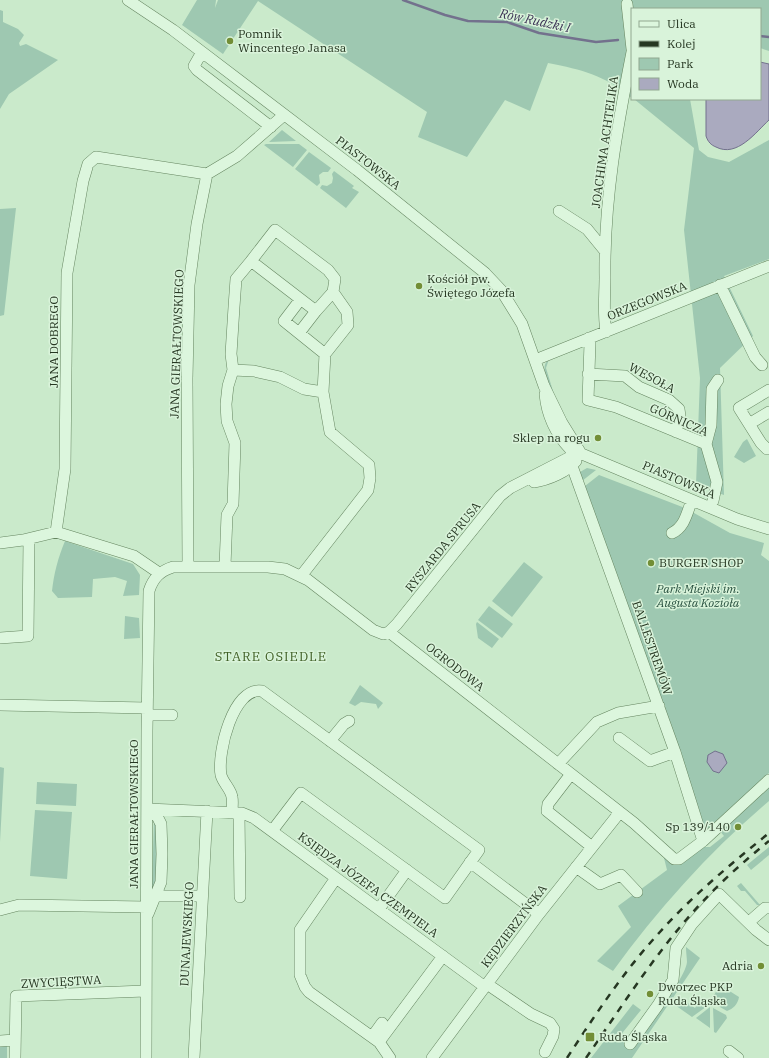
<svg xmlns="http://www.w3.org/2000/svg" width="769" height="1058" font-family="'IBM Plex Serif',serif">
	<rect width="100%" height="100%" fill="#caeacb"/>
	<path fill="#9ec8b1" d="M197 0H216L215 8 218 0H769V51L760 48V9H632V98C604 75 583 70 548 63L530 111 505 100 467 157 418 137 427 112 258 1 223 54 182 25Z
		M0 10 3 11V22L18 29 24 35 19 43 20 46 26 44 58 60 9 94 0 109Z
		M634 99H690L699 150 708 157 729 162 769 140V259L724 276 753 336 720 368 724 495 696 485 700 378 684 230 694 148Z
		M282 130 296 141 269 142Z
		M266 144H299L307 150 293 167 264 145Z
		M309 152 331 168 328 172H323L319 175 320 183 317 186 295 169Z
		M334 171 354 186 352 188 359 192 346 208 320 188 322 185 327 186 332 183 333 178 332 174Z
		M16 208 4 315 0 316V209Z
		M549 359 546 368 556 401C552 390 537 368 549 359Z
		M747 439 756 456 744 463 734 457 743 442Z
		M587 468 596 470 582 481 580 472Z
		M599 475 685 508 730 533 764 543 761 555 769 561V773L703 833 585 486Z
		M65 541 133 564 140 575 139 595 123 596 127 581 115 577 93 579 92 597 58 598 52 591C54 573 58 558 65 541Z
		M524 562 543 577 512 617 492 601Z
		M489 606 513 624 502 638 478 620Z
		M125 616 139 618 140 638 124 639Z
		M477 622 499 639 492 648 478 638 476 624Z
		M360 685 383 703 378 709 376 704 361 702 355 706 349 703Z
		M0 767 4 768 0 842Z
		M37 782 77 784 76 806 36 804Z
		M769 788V801C710 851 658 909 613 971L597 961 631 927 618 906 667 870 662 850 673 862 700 847H710L724 836 719 830Z
		M35 810 72 812 67 879 30 876Z
		M154 818 158 827 157 882 154 889 152 887Z
		M769 847V855L751 870 747 865Z
		M741 883 760 905H757L745 891H741L737 886Z
		M686 947 700 958 632 1058H591L633 1004 641 1010 619 1037 631 1045C643 1029 685 981 687 962 687 959 686 952 686 947Z
		M720 985 739 997C738 1004 733 1009 727 1011L713 1003V997Z
		M680 998 695 1008 698 1004 703 1007 709 998 710 1004 692 1017 675 1005Z
		M710 1007V1028L696 1018Z
		M713 1008 726 1015 727 1018 716 1033 714 1032Z
		M0 1045H7V1058H0Z"/>
	<path fill="#aaaabf" stroke="#73718d" d="M760 62 769 64V120C756 132 737 158 716 147 711 145 708 142 706 136V99H760Z
		M715 751 723 754 727 763 719 773 713 771 707 762 708 755Z"/>
	<g fill="none" stroke-linecap="round" stroke-linejoin="round">
		<path stroke="#73718d" stroke-width="2.5" d="M403 0 445 15 468 21 507 22 539 33 596 42 618 40
			M760 36 769 37"/>
		<g stroke="#658560" stroke-width="12">
			<path id="minor" d="M128 0 173 30 357 170 485 273 501 290 522 324 544 386 562 423 580 452
				M627 4 632 49
				M202 52 194 66 197 70 271 127
				M559 211 587 229 605 251
				M720 285 755 357 762 365
				M300 300 284 321 325 354 323 392 330 432 369 465 370 478 368 490 301 576
				M606 332C603 314 605 295 605 277 604 199 617 128 632 52
				M299 333 316 311
				M589 338 590 343 588 400 616 407 706 444 717 482 713 501
				M325 354 348 325 347 312 333 292 335 279 328 270 275 230 251 261 316 311 333 292
				M535 360 769 266
				M233 370 254 371 280 377 304 389 323 392
				M588 374 625 376 639 387 669 400 679 409 680 416 676 432
				M769 390 739 408 761 443 767 449H769
				M545 394C547 416 555 433 570 449L737 519 769 529
				M749 424 769 412
				M706 444 711 425 712 389 718 380
				M572 466 675 752 703 841
				M534 482C548 480 567 472 576 461
				M672 533C685 527 687 512 692 500
				M0 543 23 540 56 532
				M188 566 187 379 189 285 197 224 207 174 237 156 284 115
				M225 566 227 515 233 504 235 443 227 421 226 404 228 386 233 370 231 354 234 307 236 279 251 261
				M159 573 134 556 56 532 65 469 67 273 83 181 88 164 96 157 207 174
				M389 632 634 823 674 859H679L703 841 769 780
				M0 638 28 636 29 539
				M0 705 147 708
				M147 715H172
				M619 738 650 761 675 752
				M330 741 344 724 349 721
				M558 764 597 722 618 713 659 706
				M571 774 548 804 547 811 592 847
				M147 809 242 813 254 818 485 987
				M147 809 157 816 161 824 162 854 161 882 148 914
				M232 813C232 808 233 802 232 797 231 789 223 783 221 775 217 753 233 686 262 691L479 850 445 898 301 793 272 831
				M239 813 240 897
				M470 862 539 914
				M576 867 600 884 621 875 637 892
				M336 878 300 930V975L305 987 309 992 379 1042 390 1058
				M151 896H202
				M379 909 407 870
				M0 910 19 905 146 907
				M749 922 765 908H769
				M487 984 531 1014 550 1023 554 1029 553 1036 545 1052
				M372 1037 382 1023
				M0 1041 15 1040
				M379 1042 443 956
				M630 1044 658 1005 673 980 676 948 692 924 719 894 756 930 769 940
				M729 1051 738 1058
				M15 1058 16 996 145 991
				M146 1058 147 731 149 591C153 578 160 571 173 567H268L285 569 308 580 373 630 383 634 389 632 397 624 500 496 510 488 580 452
				M194 1058 207 811
				M432 1058 539 914 620 812"/>
		</g>
		<use href="#minor" stroke="#dcf6dd" stroke-width="11"/>
		<path stroke="#263722" stroke-width="2.5" stroke-dasharray="7 7" stroke-linecap="butt" d="M567 1058C595 1015 624 971 659 933 692 896 731 864 769 833
			M586 1058C618 1012 649 963 686 920 711 891 739 865 769 841"/>
	</g>
	<g fill="#728e36" stroke="#d9f3da" stroke-width="1.5">
		<circle cx="230" cy="41" r="4"/>
		<circle cx="419" cy="286" r="4"/>
		<circle cx="598" cy="438" r="4"/>
		<circle cx="651" cy="563" r="4"/>
		<circle cx="738" cy="827" r="4"/>
		<circle cx="761" cy="966" r="4"/>
		<circle cx="650" cy="994" r="4"/>
		<rect x="585" y="1032" width="10" height="10" rx="2"/>
	</g>
	<g text-anchor="middle" stroke-width="3" stroke-linejoin="round" paint-order="stroke">
		<g font-size="12" fill="#263722" stroke="#d9f3da" text-anchor="start">
			<text x="238" y="38">Pomnik<tspan x="238" dy="14">Wincentego Janasa</tspan></text>
			<text x="427" y="283">Kościół pw.<tspan x="427" dy="14">Świętego Józefa</tspan></text>
			<text x="590" y="442" text-anchor="end">Sklep na rogu</text>
			<text x="659" y="567">BURGER SHOP</text>
			<text x="730" y="831" text-anchor="end">Sp 139/140</text>
			<text x="753" y="970" text-anchor="end">Adria</text>
			<text x="658" y="991">Dworzec PKP<tspan x="658" dy="14">Ruda Śląska</tspan></text>
			<text x="599" y="1041">Ruda Śląska</text>
		</g>
		<g font-size="12" fill="#263722" stroke="#d9f3da">
			<text transform="translate(605 142) rotate(-82)" y="4">JOACHIMA ACHTELIKA</text>
			<text transform="translate(368 163) rotate(38)" y="4">PIASTOWSKA</text>
			<text transform="translate(647 301) rotate(-22)" y="4">ORZEGOWSKA</text>
			<text transform="translate(54 342) rotate(-90)" y="4">JANA DOBREGO</text>
			<text transform="translate(177 344) rotate(-88)" y="4">JANA GIERAŁTOWSKIEGO</text>
			<text transform="translate(652 378) rotate(28)" y="4">WESOŁA</text>
			<text transform="translate(679 420) rotate(24)" y="4">GÓRNICZA</text>
			<text transform="translate(679 480) rotate(23)" y="4">PIASTOWSKA</text>
			<text transform="translate(443 547) rotate(-51)" y="4">RYSZARDA SPRUSA</text>
			<text transform="translate(652 648) rotate(71)" y="4">BALLESTREMÓW</text>
			<text transform="translate(455 667) rotate(38)" y="4">OGRODOWA</text>
			<text transform="translate(134 814) rotate(-90)" y="4">JANA GIERAŁTOWSKIEGO</text>
			<text transform="translate(368 885) rotate(36)" y="4">KSIĘDZA JÓZEFA CZEMPIELA</text>
			<text transform="translate(514 926) rotate(-53)" y="4">KĘDZIERZYŃSKA</text>
			<text transform="translate(187 934) rotate(-87)" y="4">DUNAJEWSKIEGO</text>
			<text transform="translate(61 982) rotate(-3)" y="4">ZWYCIĘSTWA</text>
		</g>
		<g font-size="12" font-style="italic" fill="#2a5241" stroke="#d9f3da">
			<text x="698" y="593">Park Miejski im.<tspan x="698" dy="14">Augusta Kozioła</tspan></text>
		</g>
		<g font-size="13" font-style="italic" fill="#3c3355" stroke="#d9f3da">
			<text transform="translate(535 20) rotate(12)" y="5">Rów Rudzki I</text>
		</g>
		<g font-size="13" letter-spacing="1" fill="#406026" stroke="#d9f3da">
			<text x="271" y="661">STARE OSIEDLE</text>
		</g>
	</g>
	<rect x="631" y="8" width="130" height="92" fill="#d9f3da" stroke="#91a890"/>
	<rect x="639" y="21" width="20" height="6" fill="#dcf6dd" stroke="#91a890"/>
	<text x="667" y="28" font-size="12" fill="#263722">Ulica</text>
	<rect x="639" y="41" width="20" height="6" fill="#263722" stroke="#91a890"/>
	<text x="667" y="48" font-size="12" fill="#263722">Kolej</text>
	<rect x="639" y="58" width="20" height="12" fill="#9ec8b1" stroke="#91a890"/>
	<text x="667" y="68" font-size="12" fill="#263722">Park</text>
	<rect x="639" y="78" width="20" height="12" fill="#aaaabf" stroke="#91a890"/>
	<text x="667" y="88" font-size="12" fill="#263722">Woda</text>
</svg>
